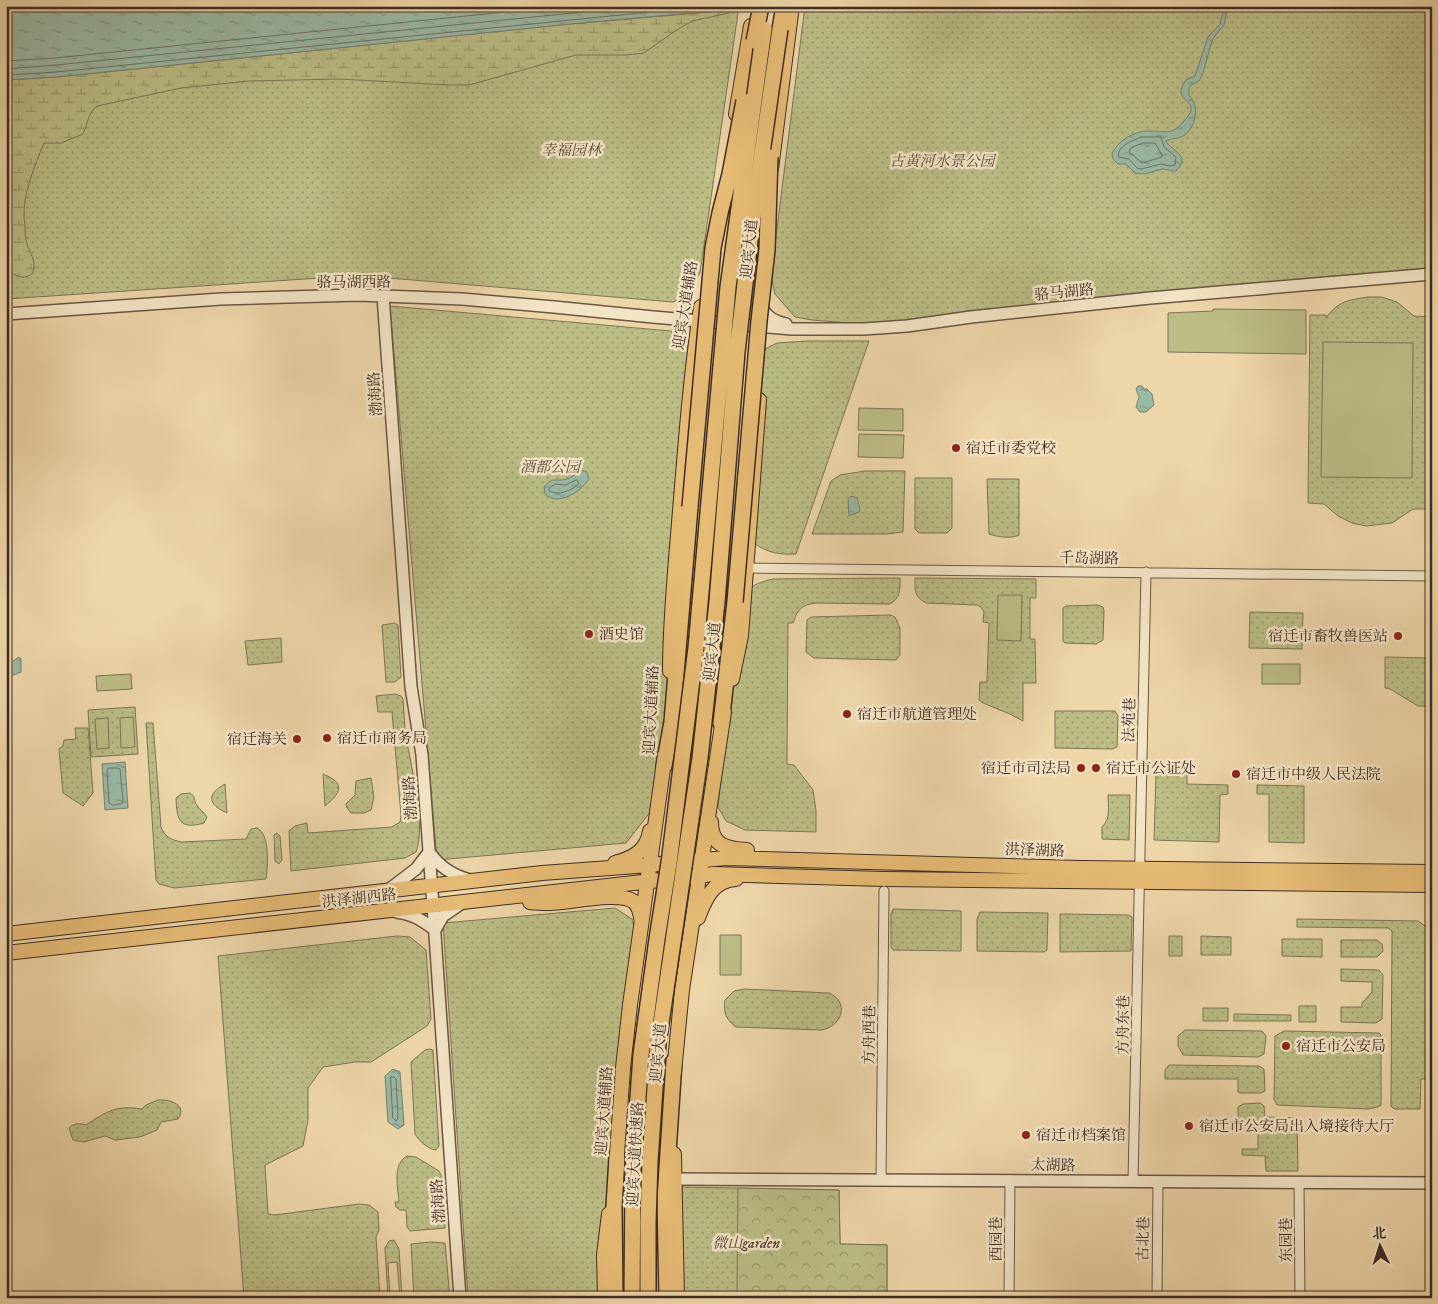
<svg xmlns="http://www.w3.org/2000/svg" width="1438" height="1304" font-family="'IM FELL DW Pica','Noto Serif SC',serif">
	<defs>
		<pattern id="green-dots" width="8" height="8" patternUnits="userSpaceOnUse" patternTransform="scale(1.25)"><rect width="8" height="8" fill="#bbbd85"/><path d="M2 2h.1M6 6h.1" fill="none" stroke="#999a6c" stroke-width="1.8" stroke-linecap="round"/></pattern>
		<pattern id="forest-crowns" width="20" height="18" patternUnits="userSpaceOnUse" patternTransform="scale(1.25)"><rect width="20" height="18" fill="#bbbd85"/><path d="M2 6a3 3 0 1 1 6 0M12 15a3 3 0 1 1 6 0" fill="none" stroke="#999a6c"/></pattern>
		<pattern id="wetland-marsh" width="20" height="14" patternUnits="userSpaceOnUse" patternTransform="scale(1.25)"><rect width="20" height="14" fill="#bbbd85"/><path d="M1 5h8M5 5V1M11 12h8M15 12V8" fill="none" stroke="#999a6c"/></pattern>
		<pattern id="water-ripples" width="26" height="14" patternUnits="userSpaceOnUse" patternTransform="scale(1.25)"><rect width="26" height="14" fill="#9ab9a5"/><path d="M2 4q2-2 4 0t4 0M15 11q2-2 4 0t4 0" fill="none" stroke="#7f9786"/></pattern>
	</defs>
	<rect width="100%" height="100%" fill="#edd6a8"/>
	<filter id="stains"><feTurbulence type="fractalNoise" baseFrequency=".004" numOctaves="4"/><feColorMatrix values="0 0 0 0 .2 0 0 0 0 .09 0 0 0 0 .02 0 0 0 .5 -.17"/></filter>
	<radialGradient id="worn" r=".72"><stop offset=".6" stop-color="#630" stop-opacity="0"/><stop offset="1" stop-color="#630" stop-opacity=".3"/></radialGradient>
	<path fill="url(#green-dots)" stroke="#7d7454" d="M6 6H739L700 273 684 298 673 302 377 277 320 278 6 299Z
		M805 6H1432V269L884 322 849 323 812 320 795 317 775 294 771 276Z
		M1368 297H1382L1397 302 1414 316 1432 317V343L1429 509H1413L1392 523 1366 526 1352 523 1338 516 1324 504 1308 503 1310 315H1326V318C1338 301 1348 300 1368 297Z
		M390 306 682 332 703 363 681 656 655 806 626 843 437 860Z
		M808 341H869L796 554C777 555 764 552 749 539L763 350 777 343Z
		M865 471H905L903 532 887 534H812L831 481 840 475Z
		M915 478H952V528L947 533H919L915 529Z
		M987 479H1019V535C1011 539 997 537 989 534Z
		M900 578C900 589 901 599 889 604L816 603C801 605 798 609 793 623H788L787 764 794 765 813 790 816 810V832L745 830 726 821 718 807 737 610C749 588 748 585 773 579Z
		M915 578 1036 579V598H1030V639H1035L1036 683H1023V721L1010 714 983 703 979 700 980 682H987L989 623 983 622 984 612 981 607 977 605 926 603C914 596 915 591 915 578Z
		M1098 605 1103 607 1104 611 1103 640 1096 644 1065 643 1063 641V608L1066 606Z
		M1250 612 1303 613 1302 649 1249 648Z
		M890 615 895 617 900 628V655L896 660 814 658 806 652 807 620 811 617Z
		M395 623 398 625 401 677 395 682H386L382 625Z
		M281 638 282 662 248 665 245 641Z
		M1385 657 1432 658V706H1418L1390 689 1385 688Z
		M395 694 401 696 403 699C404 709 404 719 405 729 409 760 427 824 416 852L405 858 291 871 289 831 295 826 307 823 308 833 392 827 400 822 401 815 392 712H378L376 696Z
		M135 707 138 754 91 757 88 710Z
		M1055 711H1115L1118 716 1117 747 1112 749 1055 748Z
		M146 723H153L161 827C165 837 171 840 182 842L246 839 251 829 257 828C270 834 268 865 266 879L174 888 159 884 156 880Z
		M75 728H88L93 793 83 806 63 793 59 749 63 746 64 740 76 739Z
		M1156 773H1187V784L1228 785V794L1220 795 1219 842 1154 840Z
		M323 774C346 783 341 793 325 806Z
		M371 778 374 797 371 810 364 813H351L347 808 346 804 355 795 356 781Z
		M225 784 227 813C208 805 206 794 225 784Z
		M1257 785 1304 786V843L1269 842V794H1257Z
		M190 793C195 796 194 799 196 804 199 809 204 812 207 817L204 823C179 830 177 820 176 798L181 794Z
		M1108 795H1130L1129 840 1102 839V827C1111 819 1108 806 1108 795Z
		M277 833 280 836 282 860 279 864 275 861 274 835Z
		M615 908 632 919 637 937 612 1298H468L443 923Z
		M893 909 961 911V951L893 950 891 947V915Z
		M980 912 1048 913 1047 950 1044 952 977 951V919Z
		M1060 914 1129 915 1132 917 1131 951 1060 952Z
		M1297 919 1418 921 1428 928 1431 934V1079H1421L1420 1109H1394L1391 1106 1392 931 1388 928 1297 927Z
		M397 936 410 937 426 950 431 1019 427 1026 371 1062H355L323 1067 308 1088V1120L303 1146 265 1165 268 1214 274 1215 359 1204 369 1205 378 1212 379 1230 376 1237 380 1298H244L218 956Z
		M1169 936H1182V956H1169Z
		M1201 936 1231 937V955H1201Z
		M1282 939H1322V957L1282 956Z
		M1341 940H1377L1382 944 1383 951 1377 957H1341Z
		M1341 969 1379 970 1383 975 1382 1019 1376 1023 1341 1022V1007H1362V1003L1372 992V982L1341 981Z
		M744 989 829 993C850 1002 842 1027 821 1030L736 1027C726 1020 723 1012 725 1000L734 991Z
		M1299 1006H1316V1022H1299Z
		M1203 1008H1228V1021H1203Z
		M1234 1014 1291 1015V1021H1234Z
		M1185 1030 1262 1031 1266 1036 1264 1054 1258 1057 1183 1055 1178 1046V1036Z
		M1284 1031 1379 1033 1381 1035V1105L1378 1107 1368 1109 1277 1105 1274 1099 1275 1036Z
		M429 1049 433 1050 439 1146 436 1150C428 1149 419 1141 415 1134L411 1062 425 1050Z
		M1169 1065 1259 1066 1264 1069 1265 1091 1261 1093H1240L1238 1092V1079H1165V1070Z
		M158 1100C170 1099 188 1105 178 1119L161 1122 157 1130 140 1137 115 1140 105 1136 84 1142 73 1140 69 1128C73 1123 81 1123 86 1125 107 1111 117 1105 142 1109L146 1105Z
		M1260 1103 1264 1106 1265 1117 1297 1118 1298 1171H1266L1265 1156 1242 1155V1149H1258V1129L1238 1128V1107L1243 1104Z
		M407 1156 416 1157 439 1171 441 1175 445 1228 410 1231 407 1227 406 1210H400L396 1207 395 1202H399C398 1188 392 1164 407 1156Z
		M683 1187 839 1190 840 1244 887 1245V1298H671L674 1189Z
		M394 1240 399 1249 402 1298H400L397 1262 388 1263 390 1298H388L385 1248 389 1241Z
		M430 1242 445 1243 450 1298H414L411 1244Z"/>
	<path fill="url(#forest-crowns)" stroke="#7d7454" d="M738 1188 839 1190 840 1244 887 1245V1298H737Z"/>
	<path fill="url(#wetland-marsh)" stroke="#7d7454" d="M733 10 729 13 692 21 675 31 644 53 626 55H576L469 85H449L339 79 249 81 181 88 97 106C88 113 88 123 83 134L61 143H44C35 165 23 193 24 217 25 225 25 233 26 240 29 254 37 259 33 273 25 279 20 278 12 273L6 259V175L11 169 10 164 6 161V80L57 77 570 24Z"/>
	<path fill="#bbbd85" stroke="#7d7454" d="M1213 309 1306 310V354L1168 352V313L1213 311Z
		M1323 342 1413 343 1412 478 1321 477Z
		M859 408 903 409V431L858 430Z
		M859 434 904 435 903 458 858 457Z
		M998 595H1022L1021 641 997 640Z
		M1262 664H1300V684H1262Z
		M131 674 132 689 97 691 96 676Z
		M133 717 135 747 121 748 120 718Z
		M108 718 109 748 97 749 95 719Z
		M720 935H741V975H720Z"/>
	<path fill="url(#water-ripples)" stroke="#768171" d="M6 6H790L713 11 570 24 57 77 6 80Z
		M1224 6H1228L1224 25 1214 37 1211 44 1203 73 1199 81 1191 85 1189 88V96C1200 105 1196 126 1185 135 1179 139 1172 138 1166 141 1172 152 1192 155 1176 171L1162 169 1145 174 1135 173 1126 164H1118L1113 159 1112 154C1118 140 1134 131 1149 131 1156 131 1165 133 1172 131 1177 129 1181 125 1184 121 1206 98 1168 104 1186 80L1195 76 1208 37 1220 24Z
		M1138 386H1142L1144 389H1147L1152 394 1154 405 1146 412H1140L1136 407 1139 397 1136 389Z
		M581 470 587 472 589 479C581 491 559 507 545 494L544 487C553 476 556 482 567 479 572 478 576 473 581 470Z
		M851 496 857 498 860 509 859 512 849 516 848 500Z
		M19 657 21 659V672L6 678V666Z
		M125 762 128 808 105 810 102 764Z
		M393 1069 400 1072 404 1125 398 1129 388 1122 385 1076Z"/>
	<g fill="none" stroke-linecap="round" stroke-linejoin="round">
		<path stroke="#6c7264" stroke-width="1" d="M6 61 55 58 564 6
			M6 69 56 65 643 6
			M6 75 56 72 710 6
			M1141 137H1161L1164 147 1176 157 1175 165 1170 166 1161 164 1141 169 1137 168 1129 159 1118 157C1118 145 1131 142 1141 137Z
			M1143 143H1155L1162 155V157L1142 163 1129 152 1131 148Z
			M577 480 579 484C570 491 559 496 549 491V488L555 484 565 485Z
			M109 768H118L120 769 123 801 121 804 112 805 109 803 107 771Z
			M391 1077H394L396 1079 398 1118 396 1121 393 1118Z"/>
		<g stroke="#6a5644" stroke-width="11">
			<path id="minor" d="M746 568 1432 576
				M881 1179 884 891
				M1133 1181 1146 572
				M1299 1183 1300 1298
				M1009 1298 1010 1180
				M1157 1298 1158 1181"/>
		</g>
		<g stroke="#6a5644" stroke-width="14">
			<path id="tertiary" d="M383 296 411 687 422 755 433 906 460 1298
				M760 302C765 316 772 321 786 324
				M6 314 221 299 358 295 462 299 554 307 653 317 792 329H864L907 326 971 317 1150 298 1432 274
				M387 891 416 869 429 852C440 867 452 875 470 880
				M396 912C413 914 422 920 435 930L443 916 462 903
				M674 1179 1432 1183"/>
		</g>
		<g stroke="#3f2c23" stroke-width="16">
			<path id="primary" d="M736 114 751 26
				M771 169 792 6
				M670 671C670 621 675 573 679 523 685 451 690 379 701 307
				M732 679 741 636 759 400
				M711 822C711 846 727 849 747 850
				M615 863C633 858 647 851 650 831
				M530 902C537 903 544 903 550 903 570 903 617 891 633 901 639 905 640 912 641 918
				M698 918C705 899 713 880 736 879
				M6 934 542 873 637 866 726 858 1080 868 1432 872
				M6 953 714 874 884 879 1432 885
				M674 1072 682 990 724 712
				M674 1154 677 1298
				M616 1168 623 1068 630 1005 665 755
				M605 1298 604 1255 609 1214"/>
		</g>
		<g stroke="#3f2c23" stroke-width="18">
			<path id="trunk" d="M780 29 784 6
				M721 723 735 602
				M664 766 672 722 690 507
				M615 1298 614 1206 617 1158
				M667 1298 665 1199 674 1061"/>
		</g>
		<use href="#minor" stroke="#f3e4c6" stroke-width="9"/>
		<use href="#tertiary" stroke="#f3e4c6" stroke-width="11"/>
		<use href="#primary" stroke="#e6bb74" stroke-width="14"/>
		<use href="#trunk" stroke="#e6bb74" stroke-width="15"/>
		<g stroke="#3f2c23" stroke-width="18" stroke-linecap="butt">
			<path id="trunk-bridge" d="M754 41 761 6
				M690 507 713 248 720 213 730 174 744 101
				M735 602 759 321 767 250 770 157
				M632 1298 633 1169 641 1055 657 939 669 863 696 648 728 287 764 29
				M648 1298V1222L650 1161 658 1044 700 758 717 602 737 352 753 215 780 29"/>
		</g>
		<use href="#trunk-bridge" stroke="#e6bb74" stroke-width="15"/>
	</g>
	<g fill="#8f2418" stroke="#f3e4c6" stroke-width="2">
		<circle cx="956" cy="448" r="5"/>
		<circle cx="589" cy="634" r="5"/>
		<circle cx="1398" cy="636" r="5"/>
		<circle cx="847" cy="714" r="5"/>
		<circle cx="327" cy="738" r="5"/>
		<circle cx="297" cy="739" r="5"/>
		<circle cx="1081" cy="768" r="5"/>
		<circle cx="1096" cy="768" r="5"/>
		<circle cx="1236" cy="774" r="5"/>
		<circle cx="1286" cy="1046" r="5"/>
		<circle cx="1189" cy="1126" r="5"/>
		<circle cx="1026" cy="1135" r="5"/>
	</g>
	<g text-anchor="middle" stroke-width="5" stroke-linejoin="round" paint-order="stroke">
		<g font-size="15" font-style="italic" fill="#584937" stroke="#f3e4c6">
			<text x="571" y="155">幸福园林</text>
			<text x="942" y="166">古黄河水景公园</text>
			<text x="550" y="472">酒都公园</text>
			<text x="746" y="1248">微山garden</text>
		</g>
		<g font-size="15" fill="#3f2c23" stroke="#f3e4c6">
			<text transform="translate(749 249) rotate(-84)" y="5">迎宾大道</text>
			<text x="354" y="287">骆马湖西路</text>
			<text transform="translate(1064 292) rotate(-6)" y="5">骆马湖路</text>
			<text transform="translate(685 305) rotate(-81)" y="5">迎宾大道辅路</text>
			<text transform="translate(375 394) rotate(-94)" y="5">渤海路</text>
			<text transform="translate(1089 558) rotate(1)" y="5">千岛湖路</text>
			<text transform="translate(712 652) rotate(-84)" y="5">迎宾大道</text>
			<text transform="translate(651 710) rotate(-87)" y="5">迎宾大道辅路</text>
			<text transform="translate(1129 720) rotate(-89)" y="5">法苑巷</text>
			<text transform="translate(410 798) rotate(-94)" y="5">渤海路</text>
			<text transform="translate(1035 850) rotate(2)" y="5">洪泽湖路</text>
			<text transform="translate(359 898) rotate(-6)" y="5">洪泽湖西路</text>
			<text transform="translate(1123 1025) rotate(-89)" y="5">方舟东巷</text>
			<text transform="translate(869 1035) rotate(-89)" y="5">方舟西巷</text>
			<text transform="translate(658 1053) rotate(-85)" y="5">迎宾大道</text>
			<text transform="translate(604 1111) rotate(-86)" y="5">迎宾大道辅路</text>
			<text transform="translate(635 1154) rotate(-87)" y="5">迎宾大道快速路</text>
			<text transform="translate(1053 1165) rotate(1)" y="5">太湖路</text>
			<text transform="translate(438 1201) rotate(-94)" y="5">渤海路</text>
			<text transform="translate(996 1239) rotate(-90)" y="5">西园巷</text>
			<text transform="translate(1143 1239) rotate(-89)" y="5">古北巷</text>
			<text transform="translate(1286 1240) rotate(-90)" y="5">东园巷</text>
		</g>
		<g font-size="15" fill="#3f2c23" stroke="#f3e4c6" text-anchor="start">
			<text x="966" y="453">宿迁市委党校</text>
			<text x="599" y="639">酒史馆</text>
			<text x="1388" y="641" text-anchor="end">宿迁市畜牧兽医站</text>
			<text x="857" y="719">宿迁市航道管理处</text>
			<text x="337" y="743">宿迁市商务局</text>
			<text x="287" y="744" text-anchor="end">宿迁海关</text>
			<text x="1071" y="773" text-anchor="end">宿迁市司法局</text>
			<text x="1106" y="773">宿迁市公证处</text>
			<text x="1246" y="779">宿迁市中级人民法院</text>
			<text x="1296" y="1051">宿迁市公安局</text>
			<text x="1199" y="1131">宿迁市公安局出入境接待大厅</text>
			<text x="1036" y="1140">宿迁市档案馆</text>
		</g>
	</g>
	<rect width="1438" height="1304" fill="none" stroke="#edd6a8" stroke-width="25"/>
	<rect x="8" y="8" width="1423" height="1289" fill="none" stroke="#3f2c23" stroke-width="2.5"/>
	<rect x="12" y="12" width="1413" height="1279" fill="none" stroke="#3f2c23"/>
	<g transform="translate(1380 1246) rotate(356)" stroke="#f3e4c6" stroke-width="4" paint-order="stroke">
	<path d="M0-4L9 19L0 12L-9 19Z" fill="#3f2c23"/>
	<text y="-8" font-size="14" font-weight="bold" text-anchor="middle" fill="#3f2c23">北</text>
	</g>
	<rect width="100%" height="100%" filter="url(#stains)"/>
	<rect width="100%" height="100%" fill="url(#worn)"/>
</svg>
